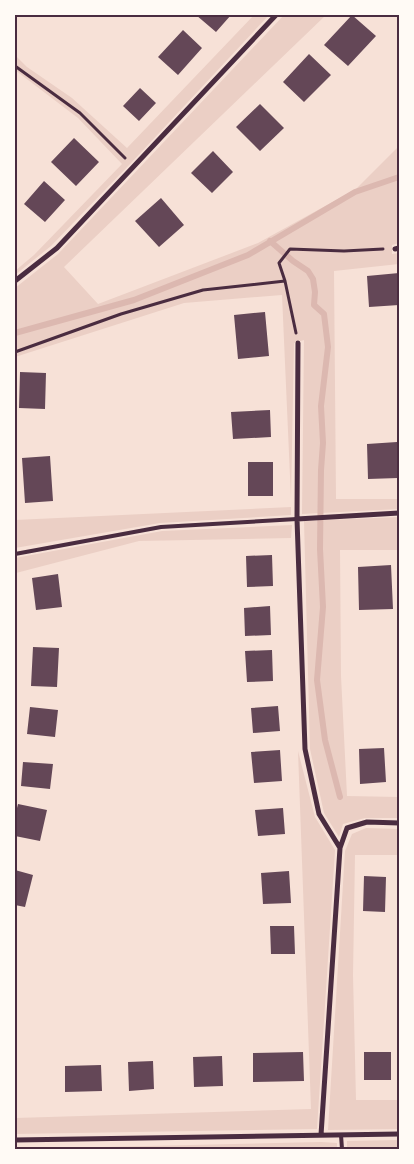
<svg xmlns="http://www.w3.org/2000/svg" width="414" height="1164" font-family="'Nunito Sans',sans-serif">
	<rect width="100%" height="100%" fill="#f7e1d7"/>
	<path fill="#ebcfc5" d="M254 15H269L132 162 51 246 15 275V271L34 255 122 164 78 118 15 70V55L27 67 72 98 127 148Z
		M284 15H326L64 267 98 304 258 243 356 189 399 146V243L392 245V254L399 253V264L334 271 336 499H399V509L302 514 304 340 294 343 291 499 282 295 184 303 15 357V288L58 254Z
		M291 507V515L160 523 15 548V520Z
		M399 517V550H340L341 676 347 796 399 797V818H365L343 824 339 837 324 813 310 749 304 521Z
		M292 525 291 538 139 541 16 573 15 579V558L162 531Z
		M298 751 315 817 335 850 317 1129 15 1134V1118L311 1109Z
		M366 828 399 829V855H355L353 975 356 1100H399V1129L328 1130 345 851 352 834Z
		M399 1140V1149H347V1141Z
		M321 1142 337 1143V1149H15Z"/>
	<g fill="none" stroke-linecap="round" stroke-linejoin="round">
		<path stroke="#dcb8b0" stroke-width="6" d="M270 241 293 261 308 271 313 279 315 292 314 305 324 314 328 347 321 406 323 443 321 470 320 549 323 607 317 680 325 740 340 797
			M15 333 134 300 248 255 355 192 399 177"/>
	</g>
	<path fill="#644757" d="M196 15H231L216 32Z
		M352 15 376 36 348 66 324 45Z
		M183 30 202 48 178 75 158 57Z
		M309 54 331 75 304 102 283 82Z
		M140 88 156 103 139 121 123 106Z
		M260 104 284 128 260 151 236 127Z
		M74 138 99 162 76 186 51 162Z
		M213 151 233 172 212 193 191 173Z
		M44 181 65 200 45 222 24 204Z
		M161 198 184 225 159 247 135 221Z
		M399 273V305L369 307 367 276Z
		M265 312 269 356 238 359 234 315Z
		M20 372 46 373 45 409 19 408Z
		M270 410 271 437 233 439 231 412Z
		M397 442 398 478 368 479 367 444Z
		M50 456 53 501 25 503 22 458Z
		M248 462H273V496H248Z
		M272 555 273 586 247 587 246 556Z
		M391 565 393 609 359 610 358 567Z
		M58 574 62 607 36 610 32 578Z
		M270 606 271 635 245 636 244 608Z
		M33 647 59 648 57 687 31 686Z
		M272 650 273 681 247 682 245 651Z
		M278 706 280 731 253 733 251 708Z
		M30 707 58 710 55 737 27 734Z
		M384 748 386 782 360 784 359 749Z
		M280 750 282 781 254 783 251 752Z
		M23 762 53 764 50 789 21 786Z
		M18 804 47 810 40 841 15 836V816Z
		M283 808 285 834 258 836 255 810Z
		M15 870 33 875 25 907 15 905Z
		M289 871 291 903 263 904 261 873Z
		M364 876 386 877 385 912 363 911Z
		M270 926H294L295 954H271Z
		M303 1052 304 1081 253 1082V1053Z
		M364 1052H391V1080H364Z
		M222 1056 223 1086 194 1087 193 1057Z
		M153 1061 154 1089 129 1091 128 1062Z
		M101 1065 102 1091 65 1092V1066Z"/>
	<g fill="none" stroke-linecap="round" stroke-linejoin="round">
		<path stroke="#4a2c40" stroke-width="3" d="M15 66 80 113 125 158
			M285 281 279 263 290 249 344 251 383 249
			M15 352 121 314 203 290 285 281 296 333"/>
		<path stroke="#4a2c40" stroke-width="4" d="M15 554 161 527 297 519
			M341 1135 342 1149"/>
		<path stroke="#4a2c40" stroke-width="5" d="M395 249 399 248
			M15 281 57 248 276 15
			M298 343 297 519 305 749 319 814 340 848 321 1135
			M297 519 399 513
			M340 848 347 828 367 822 399 823
			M15 1140 399 1134"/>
	</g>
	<rect width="414" height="1164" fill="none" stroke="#fffaf5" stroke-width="32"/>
	<rect x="16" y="16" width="382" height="1132" fill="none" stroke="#4a2c40" stroke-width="2"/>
</svg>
